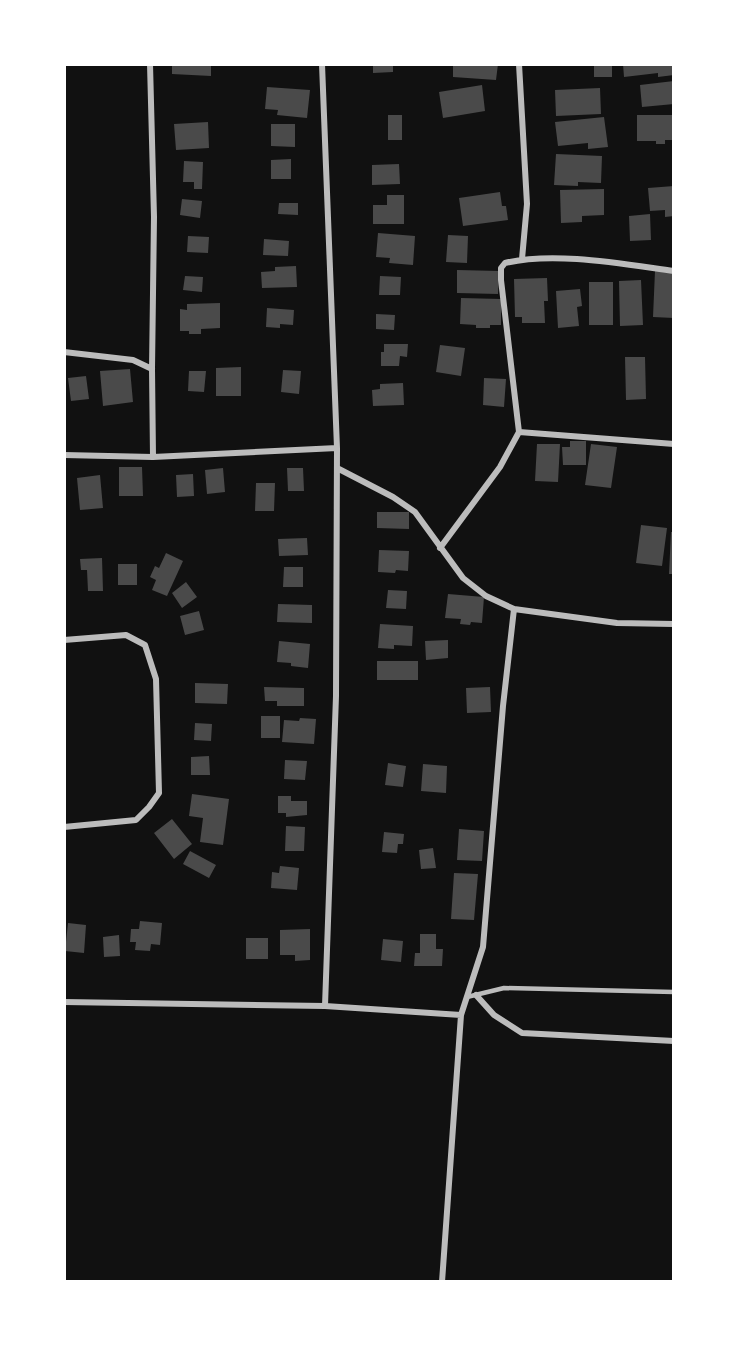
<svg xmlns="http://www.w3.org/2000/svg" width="738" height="1346" font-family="'DM Sans',sans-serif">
	<rect width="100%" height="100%" fill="#111"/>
	<path fill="#4a4a4a" d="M172 64H211V76L172 74Z
		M373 64H393V72L373 73Z
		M453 64H498L496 80 453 77Z
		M594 64H612V77H594Z
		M623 64H674V75L658 77V73L624 77Z
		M674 81V104L642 107 640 85Z
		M482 85 485 111 443 118 439 92Z
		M267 87 310 90 307 118 277 115 278 110 265 109Z
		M600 88 601 114 556 116 555 90Z
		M388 115H402V140H388Z
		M637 115H674V140H665V144H656V141H637Z
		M604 117 608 147 588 149V143L558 146 555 122Z
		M208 122 209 148 176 150 174 124Z
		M271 124H295V147L271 146Z
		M556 154 602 156 601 183 578 182V186L554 185Z
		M291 159V179H271V160Z
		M184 161 203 162 202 189H194V182H183Z
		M399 164 400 184 372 185V165Z
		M674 186V216L665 217V210L650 211 648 188Z
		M604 189V215L582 216V222L561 223 560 190Z
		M500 192 502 206H506L508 220 463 226 459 198Z
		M387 195H404V224H373V205H387Z
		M182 199 202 201 200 218 180 215Z
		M279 203H298V215L278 214Z
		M650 214 651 240 630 241 629 216Z
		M378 233 415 236 413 265 389 263 390 258 376 257Z
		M448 235 468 236 467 263 446 262Z
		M188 236 209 237 208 253 187 252Z
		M264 239 289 241 288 256 263 255Z
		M296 266 297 287 262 288 261 272 275 271V267Z
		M457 270 499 271 498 294 457 293Z
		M655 271 674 272V318L653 317Z
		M185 276 203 277 202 292 183 290Z
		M380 276 401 277 400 295H379Z
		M547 278 548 301H544L545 323H522V317H515L514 279Z
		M641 280 643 325 620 326 619 281Z
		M589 282H613V325H589Z
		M580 289 582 306 577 307 579 326 558 328 556 291Z
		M461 298 501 299V325H490V328H476V325L460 324Z
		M220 303V328L201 329V334H189V331H180V309L187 310V304Z
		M267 308 294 310 293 325 280 324V328L266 327Z
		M376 314 395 315 394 330 376 329Z
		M384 344H408L407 357 400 356 399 366H381V352H384Z
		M440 345 465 348 461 376 436 372Z
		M625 357H645L646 399 626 400Z
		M241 367V396H216V368Z
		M130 369 133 402 103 406 100 371Z
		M283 370 301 371 299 394 281 392Z
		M189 371H206L204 392 188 391Z
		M86 376 89 399 71 401 68 378Z
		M484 378 506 379 504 407 483 405Z
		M403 383 404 405 373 406 372 390 380 389V384Z
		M570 441H586V465H563L562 447H570Z
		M537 444H560L558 482 535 481Z
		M591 444 617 447 611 488 585 485Z
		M119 467H142L143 496H119Z
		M223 468 225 492 207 494 205 470Z
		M287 468H303L304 491H288Z
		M193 474 194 496 177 497 176 475Z
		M100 475 103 508 80 510 77 478Z
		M256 483H275L274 511H255Z
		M377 512H409V529L377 528Z
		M641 525 667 528 662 566 636 563Z
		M671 532H674V574H669Z
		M307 538 308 555 279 556 278 539Z
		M379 550 409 551 408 571 396 570 395 573 378 572Z
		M166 553 183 561 167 596 152 590 156 580 150 577 155 566 159 568Z
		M102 558 103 591H88L87 570H81L80 559Z
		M118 564H137V585H118Z
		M284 567H303V587H283Z
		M186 582 197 597 182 608 172 593Z
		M388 590 407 591 406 609 386 608Z
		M448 594 484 597 482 623 471 622 470 625 460 624 461 619 445 618Z
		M278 604 312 605V623L277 622Z
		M199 611 204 630 185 635 180 616Z
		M380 624 413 626 412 646 394 645V649L378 648Z
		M448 640V658L426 660 425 641Z
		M279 641 310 644 308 668 291 666V663L277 662Z
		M377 661H418V680H377Z
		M195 683 228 684 227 704 195 703Z
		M264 687 304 688V706H277V701H265Z
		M490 687 491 712 467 713 466 688Z
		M261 716H280V738H261Z
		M300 718 316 719 314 744 282 742 284 720 299 721Z
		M195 723 212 724 211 741 194 740Z
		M209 756 210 775H191V757Z
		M285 760 307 761 305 780 284 779Z
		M388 763 406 766 403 787 385 785Z
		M423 764 447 766 446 793 421 791Z
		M192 794 229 799 223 845 200 842 203 818 189 816Z
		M278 796H291V801H307V815L286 817V813H278Z
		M172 819 192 844 174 859 154 833Z
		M286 826 305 827 304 851H285Z
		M459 829 484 831 482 861 457 860Z
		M384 832 404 834 403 844H398L397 853 382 852Z
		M433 848 436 868 421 869 419 850Z
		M190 851 216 865 209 878 183 864Z
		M280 866 299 868 297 890 271 888 272 872 279 873Z
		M454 873 478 874 474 920 451 919Z
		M140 921 162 923 160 945 151 944 150 951 135 950 136 942H130L131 929H139Z
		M68 923 86 925 84 953 65 951Z
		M310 929V960L295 961V955H280V930Z
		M420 934H436V949H443L442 966H414L415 953H420Z
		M119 935 120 956 104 957 103 937Z
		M246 938H268V959H246Z
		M383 939 403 941 401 962 381 960Z"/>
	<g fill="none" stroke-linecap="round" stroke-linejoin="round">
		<path stroke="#bcbcbc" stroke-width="4.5" d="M467 997 504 988 674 992"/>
		<path stroke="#bcbcbc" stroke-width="6" d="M150 64 154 217 152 369 153 457
			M519 64 527 204 522 259
			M64 352 133 360 152 369
			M519 432 674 444
			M64 455 153 457 337 448
			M337 468 393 497 415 512 463 578 486 596 514 609 617 623 674 624
			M440 548 500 467 519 432 501 280V268L505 263C554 251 623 264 674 271
			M64 640 126 635 145 645 156 679 159 793 149 807 136 820 64 827
			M476 995 494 1015 522 1033 674 1041
			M64 1002 325 1006 336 696 337 448 322 64
			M325 1006 461 1015 442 1282
			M461 1015 483 947 503 706 514 609"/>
	</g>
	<rect width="738" height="1346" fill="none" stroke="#ffffff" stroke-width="132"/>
</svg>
